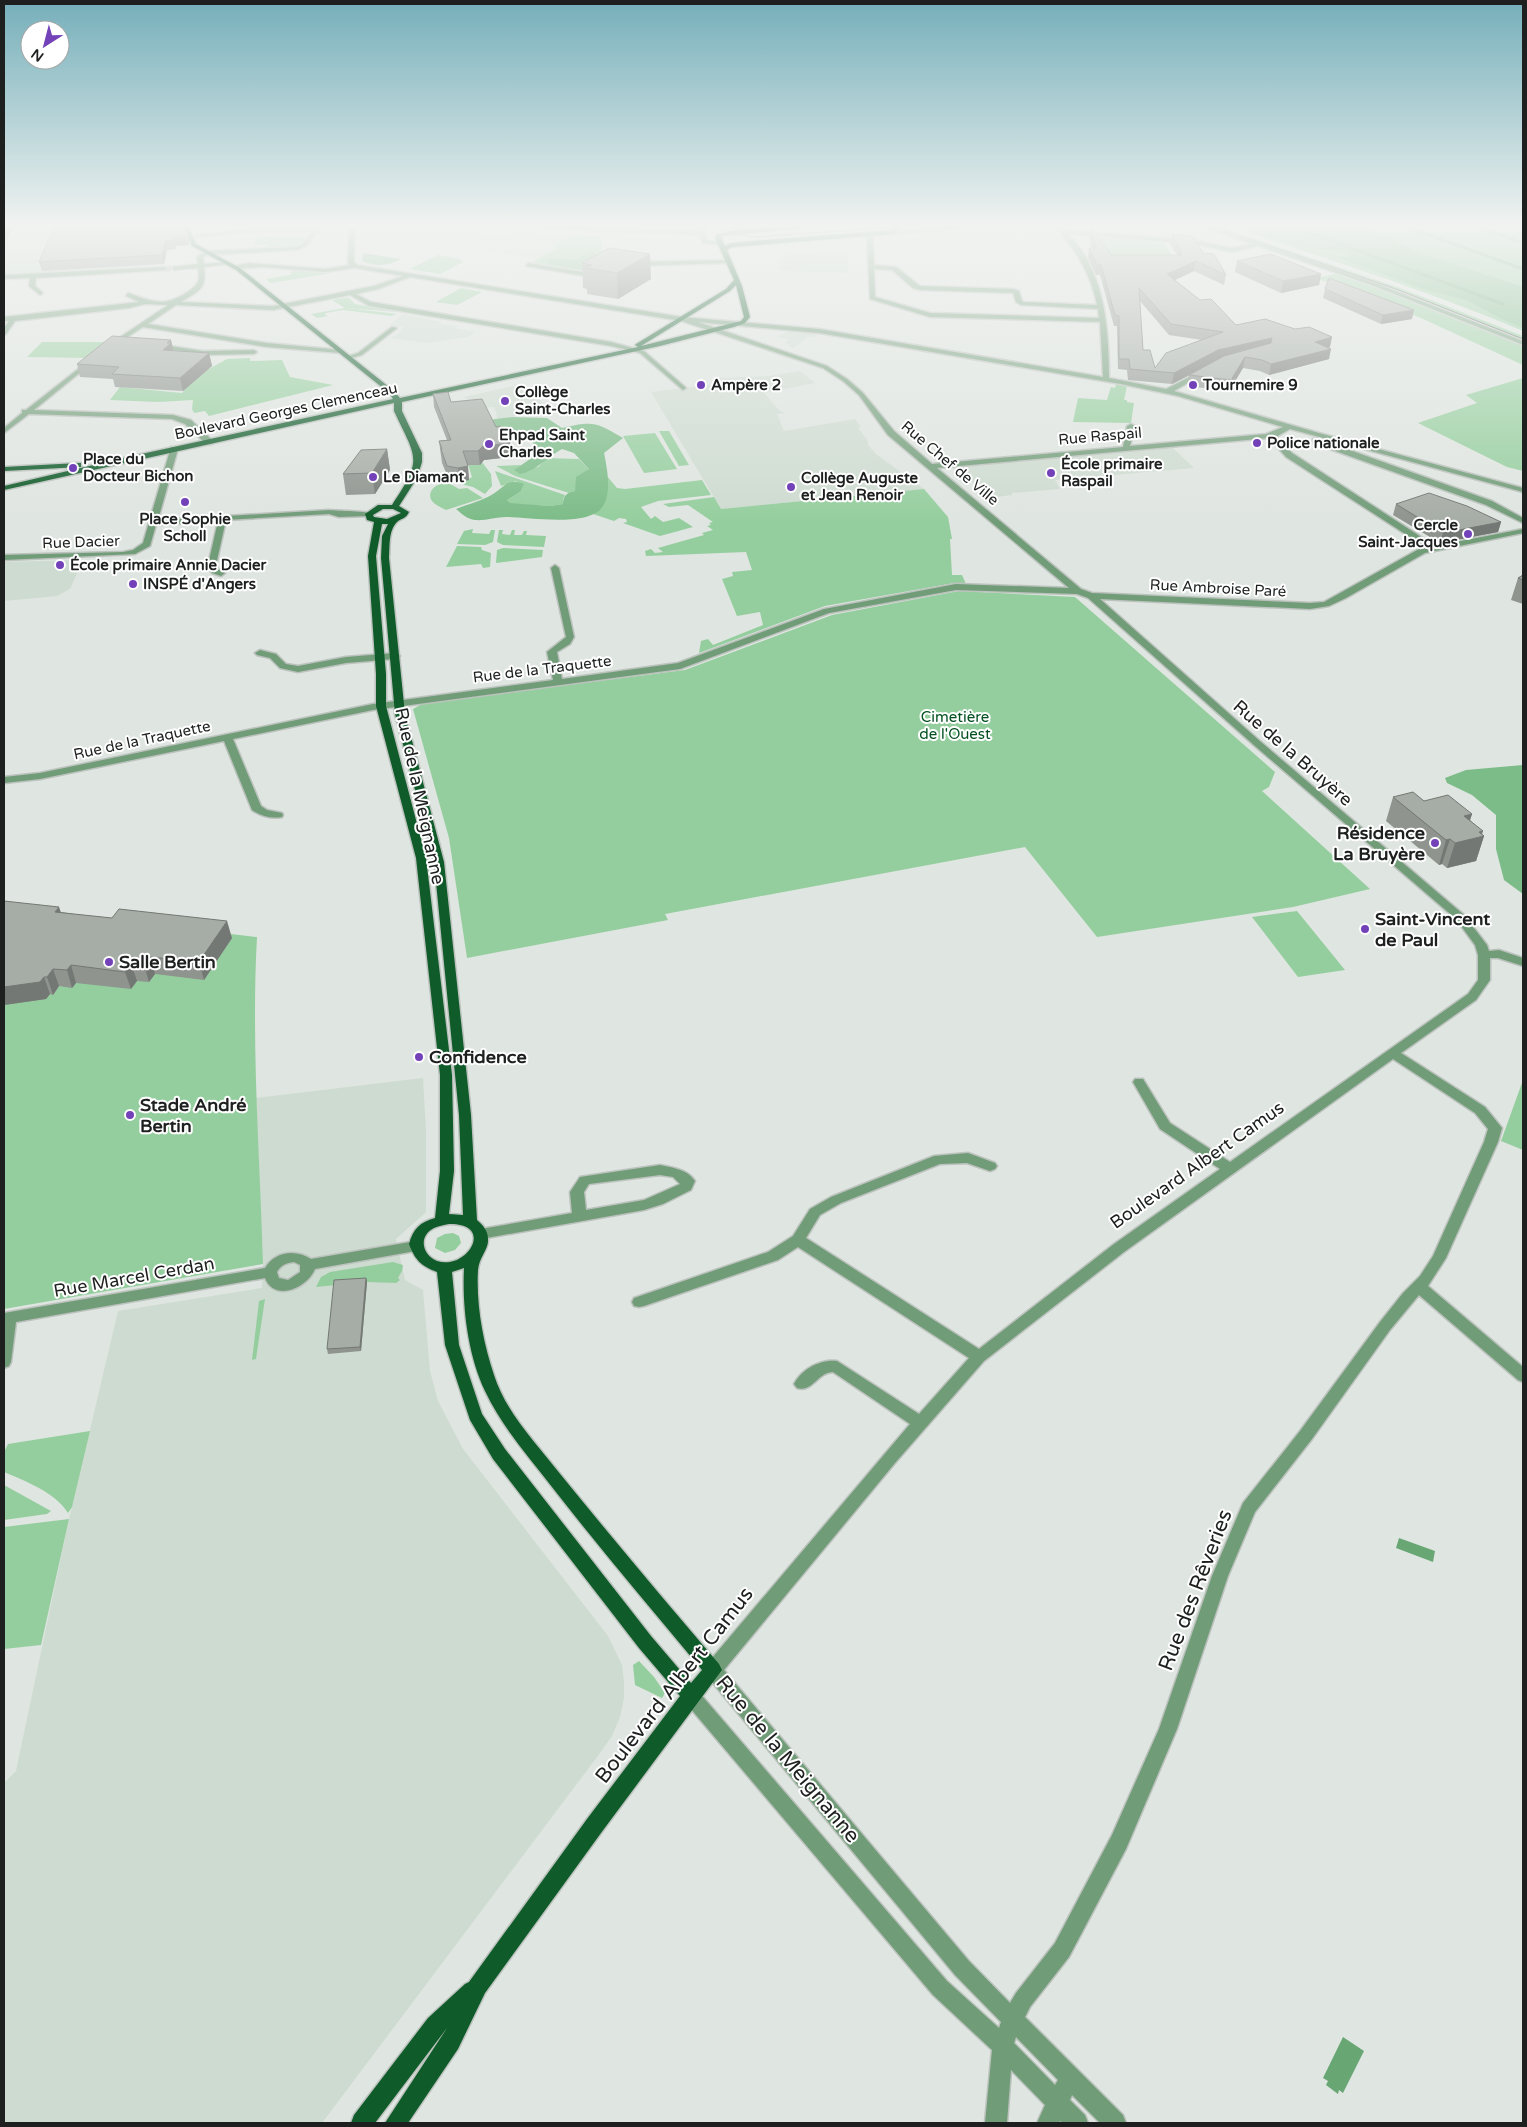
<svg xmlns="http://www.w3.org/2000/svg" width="1527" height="2127" font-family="'Varela Round',sans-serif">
	<rect width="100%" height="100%" fill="#dfe5e0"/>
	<path fill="#cedbd0" d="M4 225H140L144 266 142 269 87 273 4 276Z
		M358 225H440L501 227 496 232 486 233 378 229 359 228Z
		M364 231 483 234 484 236 497 234 505 236 517 233 574 235 554 246 559 247 537 259 416 240 394 248 361 244Z
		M849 252 848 273 778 271 786 254Z
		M403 314 442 322 439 324 458 326 455 328 475 332 467 337 427 343 390 338 398 334 403 327 390 325Z
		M790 331 816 333 818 334 813 337H807L794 348 788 346 790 344 785 343 789 339 777 337Z
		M800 371 815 383 764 393 780 411 786 413 777 414 784 431 855 419 861 427 858 428 868 441V445L876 454 924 489 721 509 651 392 722 383 719 378 769 376Z
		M522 384 555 414 537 417 532 413 498 419 494 407 480 408 464 397Z
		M1173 448 1194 468 1055 480 1060 489 1012 493V495L988 498 976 487 965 472H957L953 469 957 466Z
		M83 560 70 589 57 596 4 601V562Z
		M423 1078 426 1132V1212L396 1239 405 1280 423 1290 430 1371 438 1401 463 1449 608 1636 622 1665 624 1682V1698L620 1717 612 1736 600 1753 322 2123H4V1783L16 1771 69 1519 118 1311 262 1288 263 1264 256 1098Z"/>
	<path fill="#95ce9e" d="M1206 225H1216L1400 288 1523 336V340L1377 283Z
		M1224 225H1523V331C1426 290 1325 258 1224 225Z
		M574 235 600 236 604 263C598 266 592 271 586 272 574 276 545 264 532 262L558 248 553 246Z
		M1087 236 1164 242 1178 264H1112Z
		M260 237H308L298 246 265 250 267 244 255 245V240Z
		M438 255 460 259 463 262 440 274 410 269Z
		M295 269 332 272V273L271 283 266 279 290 275Z
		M1340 273 1401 295 1523 346V365L1421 318 1316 278Z
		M461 288 482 292 457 305 436 302Z
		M345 298H349L355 304 398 312 346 308 397 314 391 316 343 310 326 313 325 315 328 316 317 318 311 314 345 308 332 300Z
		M42 342H109L87 358 27 357Z
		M250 358V361L282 360 290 377 333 385 209 416 205 411 194 413 192 409 193 400 158 402 110 400 120 387 182 393 202 370H207L227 359Z
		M1523 378V471L1507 467 1418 423 1477 403 1466 395Z
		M1116 384 1127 386 1124 400H1127V402L1134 403 1131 423 1073 422 1078 398 1107 400 1111 387 1115 388Z
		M669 431 689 465 679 466 659 431Z
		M655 433 677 469 644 473 623 436Z
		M547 458 579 459 589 469 577 481 575 491 569 493 515 476 496 466 521 465 515 470 538 467Z
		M482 462 491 474 492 486 485 494 473 487 461 484 472 477 468 464Z
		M495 471 565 495 563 499V504L550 506 510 504 507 500 520 492 516 481 501 486Z
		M607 476 617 488 625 489 702 480 711 495 658 501 641 507 651 519 655 516 663 522 679 518 693 527 660 536 623 523 627 522 626 519 619 518 614 521 593 514C609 503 607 494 607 476Z
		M447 482 459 489 467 488 483 498 446 510C442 508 435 505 432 501 425 490 439 483 447 482Z
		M924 489 948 517 952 539H950L952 575H962L966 584 954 583 825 606 699 653 701 641 708 639 713 645 763 625 760 612 737 616 722 579 733 576 732 572 752 570 746 552 646 556 645 551 651 549 655 553 663 552 658 548 704 535 702 533 713 530 707 526 711 525 709 523 713 522 688 505 669 507 663 504 714 497 721 509Z
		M473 529 472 533 489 534 491 530H495L493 542 485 545 457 544 464 531Z
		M499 530H503L502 534 510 535 512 530H515L514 535H522L524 531H527L526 535 546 536 544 547 503 545 497 542Z
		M457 546 481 547 482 550 491 553 490 567 483 568 481 564 446 567Z
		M503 548 543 550 542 557 496 563 497 550Z
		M959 591 1075 597 1275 772 1269 787 1262 791 1370 889 1293 907 1097 937 1025 847 665 914 668 920 467 958 449 838 413 709 424 703 685 670 832 615Z
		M4 907 257 937C251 1046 260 1155 263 1264L4 1309Z
		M1297 911 1345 970 1298 977 1252 917Z
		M1523 1080V1150L1501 1141Z
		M445 1234 453 1233 459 1236 461 1243 455 1250 445 1253 435 1248 437 1238Z
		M393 1262 403 1265 402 1271 398 1278 400 1280 396 1283 367 1282 316 1287 321 1277 330 1272Z
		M265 1299 256 1359 252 1360 259 1301Z
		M90 1431 72 1507 68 1513C55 1492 25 1481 4 1472V1452L8 1444Z
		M4 1485 51 1511 47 1514 4 1520Z
		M69 1519 41 1645 4 1649V1527Z
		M639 1661 654 1677 665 1693 662 1698 635 1685 633 1665Z"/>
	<path fill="#7cbc88" d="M1228 225H1352L1391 239 1422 254 1523 287V328L1504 320 1466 300 1420 288 1334 256 1350 257 1348 252 1301 247Z
		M592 251 611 262 585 272 551 267 546 258 575 260Z
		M363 253 401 259C387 266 377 267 362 261Z
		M512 417 547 418 562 428C594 421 595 422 623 438L604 453C607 468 612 492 603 506 590 528 528 517 506 517 496 517 485 521 475 520 467 519 462 514 456 509 468 504 482 501 493 494 505 487 506 478 524 484L520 492 507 500 510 503 550 506 563 504C563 495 567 493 575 491L576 477 589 469 574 453 562 449C547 457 536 471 520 474L514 470C533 457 543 454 527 433L495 428 485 423 495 419Z
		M1523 765V894L1504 880 1496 849V815L1472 795 1447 783 1445 778 1466 770Z"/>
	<path fill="#68a774" d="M1399 1538 1435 1551 1433 1562 1396 1548Z
		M1343 2037 1364 2051 1343 2093 1339 2090 1338 2094 1326 2085 1328 2081 1323 2078Z"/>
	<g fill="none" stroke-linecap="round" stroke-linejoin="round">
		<path stroke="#68a774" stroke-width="3" d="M1289 225 1503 304
			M1401 225 1523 269
			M1473 225 1523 243"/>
		<path stroke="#b8beb9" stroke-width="6" stroke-dasharray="6 3" stroke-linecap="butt" d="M165 269 174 268"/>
		<g stroke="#bcc2bd" stroke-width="3">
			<path id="minor" d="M250 225H256L255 228 323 225 306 246 297 250 207 255 203 258 204 264 227 262 230 264 204 267C207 290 198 291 181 302L273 306 374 286 403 276 355 268 325 272 263 267 233 269 230 267 248 263 325 269 350 265 348 263 349 225H355L354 262 357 265 682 317 819 329 1103 377 1100 322 930 317 870 299 867 238 864 234 869 233 873 238 874 265 896 267 920 286 1013 289 1019 291 1022 301 1024 302 1097 305C1090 271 1076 251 1054 225H1060L1064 230 1195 240 1231 248 1251 244 1199 225H1208L1378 284 1523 341V345L1521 344 1374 286 1258 246 1231 252 1195 244 1068 234C1105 271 1109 329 1109 378L1166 389 1201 371H1205V373L1174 391 1319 433 1523 488V492L1290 429 1276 437 1292 453 1435 546 1523 529V533L1425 553 1346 598 1329 606 1310 609 1100 599 1261 742 1464 915 1487 945 1489 951 1499 950 1523 958V966L1498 958H1490V980L1476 1000 1401 1053 1485 1107 1502 1128 1498 1142 1446 1258 1428 1286 1523 1367V1382L1518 1380 1419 1295 1390 1330 1312 1439 1255 1512 1228 1576 1177 1729 1126 1849 1069 1957 1030 2007 1025 2017 1123 2115 1126 2123H1100L1072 2095 1070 2100 1085 2115 1088 2123H1063L1060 2121 1059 2123H1037L1045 2105 1011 2070 1007 2123H985L992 2050 933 1995 685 1702 682 1696 685 1690 691 1688 697 1690 947 1981 999 2028 1001 2022 955 1975 707 1676 704 1670 707 1664 910 1424 833 1372C818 1372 812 1393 797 1388L794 1384C802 1369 820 1359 837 1361L919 1414 969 1358 798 1247 778 1260 644 1306 639 1307 634 1306 632 1302 634 1298 768 1252 793 1236 810 1209 831 1197 934 1156 968 1153 995 1163 997 1166 995 1169 990 1171 967 1163 940 1164 841 1203 820 1215 806 1238 979 1349 1114 1244 1220 1169 1160 1129 1133 1082 1135 1079H1143L1170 1123 1230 1162 1468 994 1478 980V955L1475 945 1456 919 1255 746 1088 598 1077 594 956 590 829 613 680 669 373 710 233 739 261 806 267 810 282 813 283 815 282 817C271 819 261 816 252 810L224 741 40 779 4 783V777L40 773 373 704 553 680 547 652 566 637 551 568 555 565 559 568 574 637 570 644 557 652 562 679 678 663 824 609 956 584 1069 588 888 435 859 395 843 381 823 368 681 321 410 277 378 289 356 294 371 302 611 342 644 351 685 387 686 388 683 390 640 353 611 346 369 306 350 295 273 310 176 305 148 324 267 343 342 350V352L340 353 267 347 143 327 115 345 110 344 168 305 145 304 129 308 15 321 6 334 4 335V328L9 321H4V317L139 302 126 296 128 293C154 302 164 308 189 291 199 284 200 280 198 268L174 270 172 267 198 264 197 257 206 251 294 247 302 244 314 230 251 232 197 237 194 235 249 229ZM874 269 892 270 913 288 920 290 1013 293 1016 302 1021 305 1098 309 1099 318 930 313 875 297ZM698 322 819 333 1121 384 1178 396 1283 427 1266 434 1130 446 1135 426 1131 424 1127 426 1123 447 932 464 894 431 863 393 847 379 827 366ZM1269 438 1286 457 1427 548 1419 549 1324 602 1310 603 1092 593 1081 589 937 468ZM1393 1059 1475 1113 1488 1129 1484 1142 1433 1256 1420 1276 1403 1293 1380 1322 1300 1431 1243 1503 1212 1576 1159 1729 1112 1835 1055 1943 1016 1993 1010 2003 969 1961 724 1670 895 1463 984 1361 1124 1252ZM1016 2037 1058 2080 1055 2085 1014 2043Z
				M483 225H543L699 231V225H703L707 240 724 243 721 245 702 243 700 235Z
				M729 225H735L743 232 738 233Z
				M965 225H998L894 234 891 232Z
				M729 260 731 263 634 266 631 264 634 262Z
				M528 263 589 273 596 269 601 270 590 277 526 266Z
				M165 267 167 270 36 278 35 286 43 293 40 295 29 286 30 278 4 279V275Z
				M392 327 397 328 362 355 348 359 345 357 358 353Z
				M157 344 203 351 254 350 257 352 254 354 203 355 155 347 154 346Z
				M91 359 94 361 93 362 34 410 173 415 191 420 212 440V444H206L185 424 172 419 29 414 4 433V428L22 413V410H26Z
				M1313 439H1319L1492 501 1523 518V523L1486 505 1313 443Z
				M171 447 178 449 158 520 329 510C338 511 368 511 373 514L369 516 339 517 329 514 226 520 216 565 218 569 225 573 221 576 212 573 208 565 218 521 156 525 150 546 135 554 4 560V555L123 552 133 550 143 543Z
				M260 650 276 654 286 664 298 666 346 657 395 653 400 656 395 659 346 663 298 672 280 668 270 658 257 655 255 653Z
				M660 1165C673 1168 687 1169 695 1181L691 1190 663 1204 644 1210 481 1239 476 1238 474 1234 476 1230 481 1229 572 1213 570 1192 580 1177ZM660 1175 673 1177 680 1184 644 1200 586 1210 584 1192 589 1184Z
				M416 1241 421 1242 423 1246 421 1250 315 1269C308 1287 275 1303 265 1278L16 1322 11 1362 9 1366 4 1368V1313L265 1268C275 1251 296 1249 311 1259ZM294 1262 300 1265V1272L288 1280 279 1278 277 1272C281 1265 286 1263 294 1262Z"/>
		</g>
		<g stroke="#bcc2bd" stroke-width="3">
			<path id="major" d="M182 225H188L196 244 240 268 394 391 400 398 638 347 635 345 636 344 726 289 734 280 715 238 717 234C755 225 796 225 834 225L721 236 725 246 731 243 752 241 892 230 889 225H894L898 230 894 234 732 247 727 250 742 286 750 317 745 323 734 327 660 346 402 402V411L422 453V462L417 478 399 506 409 512C406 519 401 518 397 522 388 531 390 547 389 558L405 714 444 862 471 1115 477 1220C483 1225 488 1231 488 1239 489 1249 479 1257 478 1270 476 1305 483 1342 494 1375 506 1413 537 1444 561 1475 613 1539 666 1602 719 1664L722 1670 601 1833 485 1993 458 2049 408 2123H385L447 2028 375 2123H351L354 2115 428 2018 465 1984 469 1982 587 1819 680 1696 639 1648 493 1459 470 1420 445 1345 437 1272C421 1266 415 1260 409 1244 413 1229 420 1222 435 1218L440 1171V1075L416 858 376 706V674L368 556 374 522 367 520 365 514 378 505H392C423 458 417 460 394 411V403L4 490V486L123 458 393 399 389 393 236 270 192 246ZM736 285 744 317 741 321 641 346 730 291ZM383 509H393L401 513 387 519 374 517 373 515ZM382 524H388L382 536 381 558 395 714 434 862 459 1115 463 1215 449 1214 454 1171 452 1075 426 858 386 706V674L376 556ZM449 1224C496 1223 467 1271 437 1261 422 1255 418 1236 434 1228 438 1226 444 1225 449 1224ZM464 1268C462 1307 468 1355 485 1391 502 1427 528 1456 552 1487 601 1550 652 1610 702 1670L691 1683 651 1636 505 1449 482 1414 459 1345 452 1272Z
				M78 463H81V467L4 471V467Z"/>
		</g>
		<use href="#minor" fill="#719c78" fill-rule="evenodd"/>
		<use href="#major" fill="#0f5b29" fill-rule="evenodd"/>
		<path stroke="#585c59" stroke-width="1" d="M722 225 730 233 755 237 925 225
			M1209 225 1396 289 1523 339"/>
	</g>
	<path fill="#8f948f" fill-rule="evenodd" d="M182 225 189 245 175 246 176 249 167 250 164 264 42 271 39 262Z
		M1091 230 1111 255H1177L1170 244 1172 234 1203 253 1226 275 1224 285 1194 271 1175 280 1200 300 1236 325 1330 347 1328 348 1329 359 1269 375 1260 371 1243 368 1229 391 1187 386 1189 375 1172 384 1128 380 1127 370 1118 369 1117 326H1114L1100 275H1096L1088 258 1089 248H1092L1089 240ZM1140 301 1169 335 1202 340 1155 368 1143 350Z
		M609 248 651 279 618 299 587 294V289L583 288 582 263Z
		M1237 261 1321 274 1319 285 1281 293 1235 272Z
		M1325 289 1412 319 1381 324 1323 298Z
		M171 340 173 351 209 353 212 366 183 391 115 387 113 379 80 377 77 364Z
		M433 394 451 402 511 457 484 460 480 465H467L469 480 459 482 449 480 442 463 439 441 447 440 434 407Z
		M387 449 390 470 375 494 346 495 343 474Z
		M1396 504 1501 522 1498 532 1440 543 1393 515Z
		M1523 575V604L1511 600 1518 578Z
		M1393 797 1424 801 1472 814 1470 820 1484 836 1476 861 1447 868 1442 864 1439 865 1386 821Z
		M4 901 61 912 232 938 204 980 155 974 149 982 137 981 131 989 76 983 72 988 59 986 53 995 50 994 46 999 4 1005Z
		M366 1278 367 1282 361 1351 328 1354 327 1349Z"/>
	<path fill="#747874" d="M6 225H14L4 245V230Z
		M188 236 189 245 175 246 173 237Z
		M174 240 176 249 167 250 164 264 162 255 165 241Z
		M650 254 651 279 618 299 617 273Z
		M1196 261 1194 271 1166 284 1167 274Z
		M1321 274 1319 285 1281 293 1283 281Z
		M1414 310 1412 319 1381 324 1383 315Z
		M1332 337 1330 347 1313 353 1315 342Z
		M1272 338 1270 349 1217 361 1172 384 1174 373 1218 350Z
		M171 340 174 353 163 350 167 343Z
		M1331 349 1329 359 1269 375 1271 364Z
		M209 353 212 366 183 391 180 378Z
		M1245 357 1243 368 1229 391 1231 380Z
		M510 443 511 457 484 460 480 465 478 451 483 446Z
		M387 449 390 470 375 494 372 473Z
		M468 466 469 480 459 482 458 468Z
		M1501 522 1498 532 1440 543 1443 533Z
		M1472 814 1464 838V816Z
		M1483 831 1481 837 1484 836 1476 861 1447 868 1455 843 1479 832Z
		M1450 839 1442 864 1439 865 1446 840Z
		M59 907 65 924 55 912Z
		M227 921 232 938 204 980 199 962Z
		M150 957 155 974 149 982 144 965Z
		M131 963 137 981 131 989 125 972Z
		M71 965 76 983 72 988 67 970Z
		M53 969 59 986 53 995 47 977Z
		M44 977 50 994 46 999 4 1005V987Z
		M366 1278 367 1282 361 1351 360 1347Z"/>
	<path fill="#a6aca6" stroke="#747874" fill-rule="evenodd" d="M55 225H182L188 236 173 237 174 240 165 241 162 255 39 262Z
		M1093 229 1111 255H1182L1178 253H1182L1172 234 1193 236 1203 253 1214 254 1226 275 1196 261 1167 274 1200 300 1211 299 1236 325 1265 319 1295 329 1309 327 1332 337 1315 342 1331 349 1271 364 1262 360 1245 357 1231 380 1189 375 1224 356 1271 343 1272 338 1218 350 1174 373 1130 369 1129 359H1119V316L1115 315 1101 265H1097L1089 248H1096L1091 230ZM1139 288 1171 324 1223 332 1166 353 1155 368 1150 350H1143Z
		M609 248 650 254 617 273 585 268 592 265 582 263Z
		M1271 254 1321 274 1283 281 1237 261Z
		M1329 278 1414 310 1383 315 1325 289Z
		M112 336 171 340 167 343H171L163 350 209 353 180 378 112 374 119 367 77 364Z
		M448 392 451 402 482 399 496 427 500 426 510 443 483 446 478 451H463L468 466 458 468 447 466 441 449H442L439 441 451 440 433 394Z
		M387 449 372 473 343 474 361 450Z
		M1429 493 1467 506 1501 522 1443 533 1396 504Z
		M1523 575V580L1518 578Z
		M1413 792 1424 801 1448 795 1472 814 1464 816 1483 831 1479 832 1484 836 1455 843 1450 839 1446 840 1393 797Z
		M4 901 59 907 55 912 112 918 119 909 227 921 199 962 150 957 144 965 131 963 125 972 71 965 67 970 53 969 47 977H44L40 982 4 987Z
		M366 1278 360 1347 327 1349 334 1280Z"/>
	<linearGradient id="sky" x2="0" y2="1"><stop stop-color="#75afba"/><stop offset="0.43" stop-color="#f1f3f1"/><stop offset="1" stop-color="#f1f3f1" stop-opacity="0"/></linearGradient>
	<rect width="1527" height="523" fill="url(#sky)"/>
	<g fill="#7341b8" stroke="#fff" stroke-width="2">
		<circle cx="701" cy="385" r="5"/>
		<circle cx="1193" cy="385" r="5"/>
		<circle cx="505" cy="401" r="5"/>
		<circle cx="1257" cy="443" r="5"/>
		<circle cx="489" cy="444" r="5"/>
		<circle cx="73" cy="468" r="5"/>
		<circle cx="1051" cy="473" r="5"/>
		<circle cx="373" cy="477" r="5"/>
		<circle cx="791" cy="487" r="5"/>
		<circle cx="185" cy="502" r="5"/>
		<circle cx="1468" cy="534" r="5"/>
		<circle cx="60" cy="565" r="5"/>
		<circle cx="133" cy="584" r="5"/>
		<circle cx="1435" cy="843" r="5"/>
		<circle cx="1365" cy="929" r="5"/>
		<circle cx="109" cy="962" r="5"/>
		<circle cx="419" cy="1057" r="5"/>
		<circle cx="130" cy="1115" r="5"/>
	</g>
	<g text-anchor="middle" stroke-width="4" stroke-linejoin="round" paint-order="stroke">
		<g font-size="15" font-weight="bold" fill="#1d201e" stroke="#fff" text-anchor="start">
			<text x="711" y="390">Ampère 2</text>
			<text x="1203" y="390">Tournemire 9</text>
			<text x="515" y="397">Collège<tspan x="515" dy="17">Saint-Charles</tspan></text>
			<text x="499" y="440">Ehpad Saint<tspan x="499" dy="17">Charles</tspan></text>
			<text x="1267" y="448">Police nationale</text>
			<text x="83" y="464">Place du<tspan x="83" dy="17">Docteur Bichon</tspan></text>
			<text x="1061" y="469">École primaire<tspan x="1061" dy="17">Raspail</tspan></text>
			<text x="383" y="482">Le Diamant</text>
			<text x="801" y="483">Collège Auguste<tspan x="801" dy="17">et Jean Renoir</tspan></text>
			<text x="185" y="524" text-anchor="middle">Place Sophie<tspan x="185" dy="17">Scholl</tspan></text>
			<text x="1458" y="530" text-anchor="end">Cercle<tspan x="1458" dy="17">Saint-Jacques</tspan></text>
			<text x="70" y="570">École primaire Annie Dacier</text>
			<text x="143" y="589">INSPÉ d'Angers</text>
		</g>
		<g font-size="15" fill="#1d201e" stroke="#fff">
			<text transform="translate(286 411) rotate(-12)" y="5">Boulevard Georges Clemenceau</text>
			<text transform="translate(1100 436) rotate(-5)" y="5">Rue Raspail</text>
			<text transform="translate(950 463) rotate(40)" y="5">Rue Chef de Ville</text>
			<text transform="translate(81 542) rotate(-2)" y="5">Rue Dacier</text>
			<text transform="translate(1218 588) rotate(3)" y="5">Rue Ambroise Paré</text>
			<text transform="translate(542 669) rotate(-7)" y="5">Rue de la Traquette</text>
			<text transform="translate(142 740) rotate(-12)" y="5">Rue de la Traquette</text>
		</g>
		<g font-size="15" fill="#024f1f" stroke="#fff">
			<text x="955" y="722">Cimetière<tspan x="955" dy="17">de l'Ouest</tspan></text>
		</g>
		<g font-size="18" fill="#1d201e" stroke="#fff">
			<text transform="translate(1293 753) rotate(41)" y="6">Rue de la Bruyère</text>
			<text transform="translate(420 796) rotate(78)" y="6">Rue de la Meignanne</text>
			<text transform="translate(1197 1165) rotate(-35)" y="6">Boulevard Albert Camus</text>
			<text transform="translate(134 1277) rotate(-10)" y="6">Rue Marcel Cerdan</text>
		</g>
		<g font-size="18" font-weight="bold" fill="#1d201e" stroke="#fff" text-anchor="start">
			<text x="1425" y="839" text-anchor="end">Résidence<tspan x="1425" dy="21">La Bruyère</tspan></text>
			<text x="1375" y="925">Saint-Vincent<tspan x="1375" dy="21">de Paul</tspan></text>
			<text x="119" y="968">Salle Bertin</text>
			<text x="429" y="1063">Confidence</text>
			<text x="140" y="1111">Stade André<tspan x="140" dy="21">Bertin</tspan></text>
		</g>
		<g font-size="21" fill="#1d201e" stroke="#fff">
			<text transform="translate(1195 1590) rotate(-69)" y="7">Rue des Rêveries</text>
			<text transform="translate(674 1685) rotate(-52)" y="7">Boulevard Albert Camus</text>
			<text transform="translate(788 1759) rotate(50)" y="7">Rue de la Meignanne</text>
		</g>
	</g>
	<rect width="1527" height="2127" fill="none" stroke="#1d201e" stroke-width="10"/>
	<g transform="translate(45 45) rotate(216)"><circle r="24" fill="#ffffff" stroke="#a5a6a5"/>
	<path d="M0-4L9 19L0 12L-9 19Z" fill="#7341b8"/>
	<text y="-8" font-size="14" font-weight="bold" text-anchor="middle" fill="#1d201e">N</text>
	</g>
</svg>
